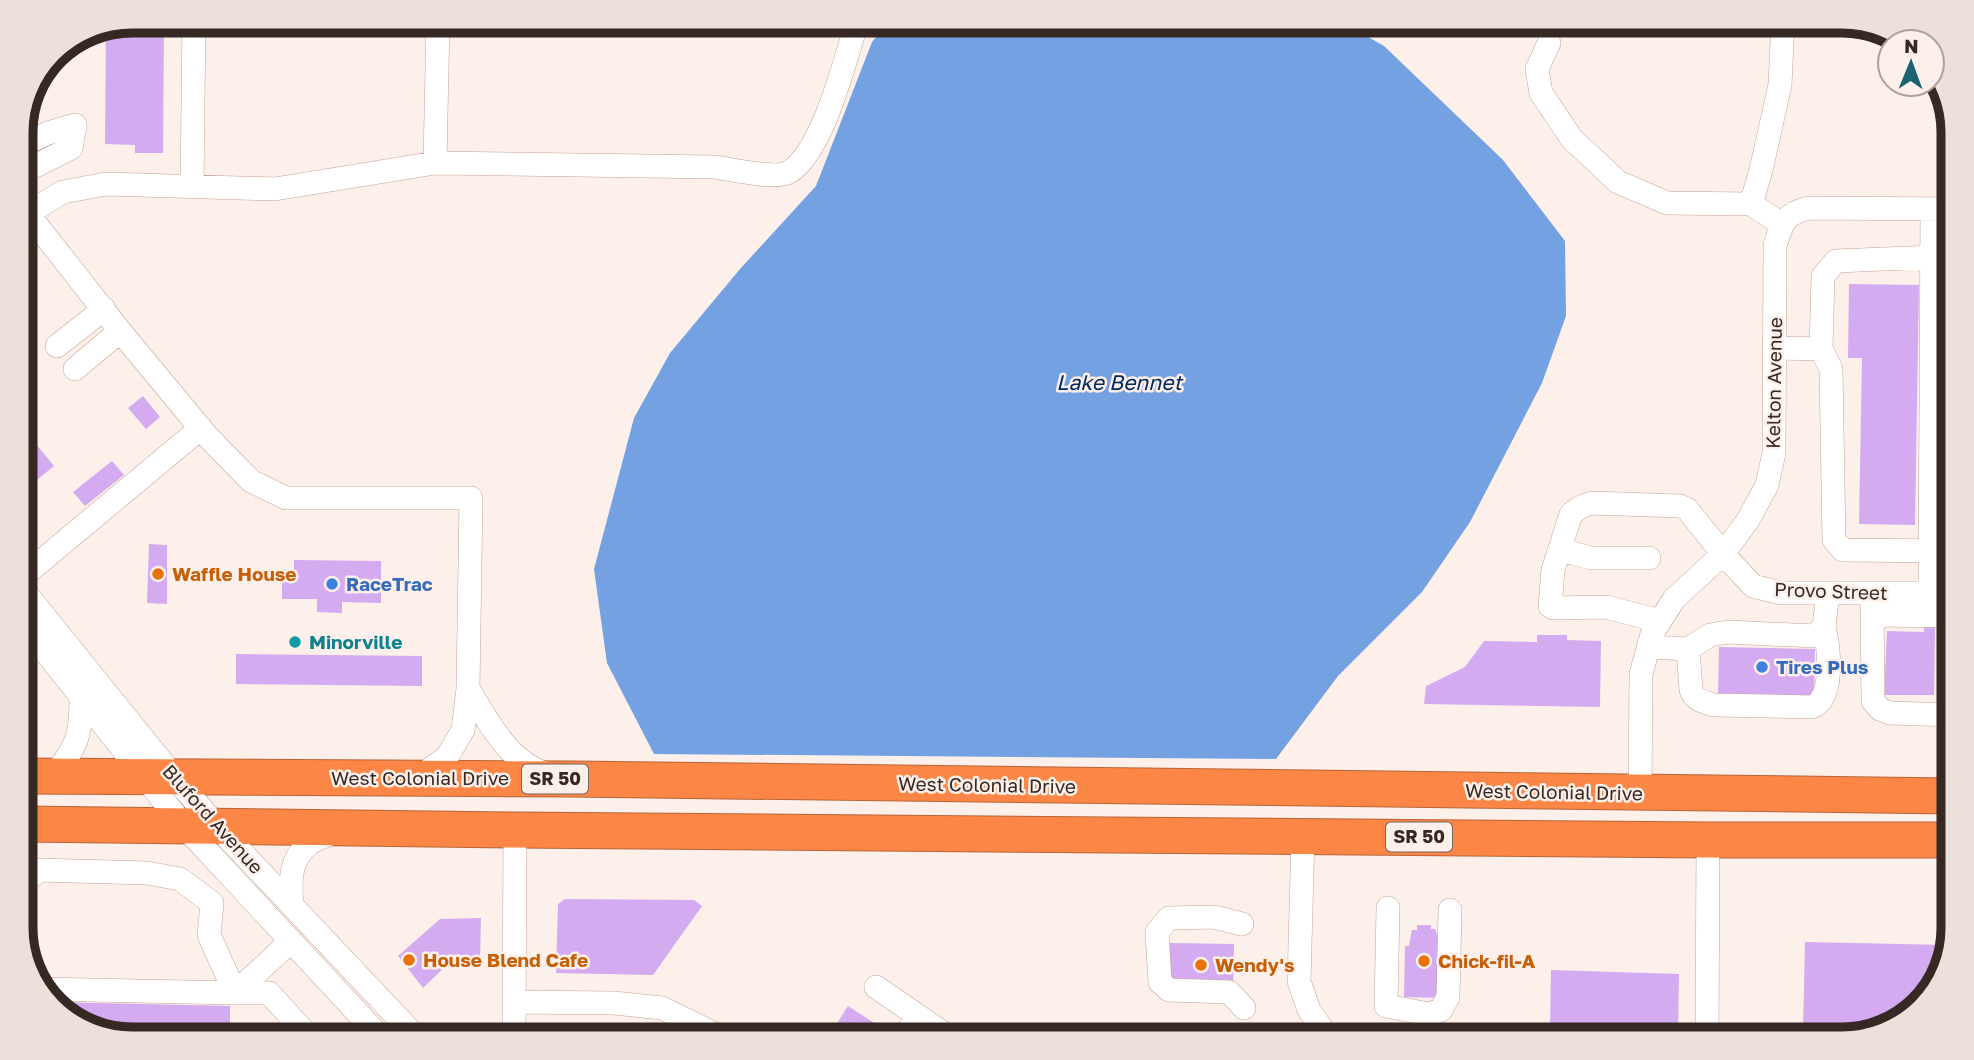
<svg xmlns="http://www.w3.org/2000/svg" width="1974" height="1060" font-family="'Golos Text',sans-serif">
	<rect width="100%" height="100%" fill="#fdefe9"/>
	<path fill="#73a1e1" d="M890 21H1340L1384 46 1503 160 1565 241 1566 316 1542 383 1470 522 1422 592 1338 676 1276 759 654 754 607 663 594 569 634 418 670 353 740 269 816 186 872 42Z"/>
	<path fill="#d4abf1" d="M133 21H164L163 153H135V145L105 144 106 32Z
		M1849 284 1919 285 1915 525 1859 524 1862 358H1848Z
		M1947 327H1953V400H1945Z
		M143 396 160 417 146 429 128 408Z
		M21 433 33 447 36 444 54 466 21 493Z
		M1950 451H1953V525H1950Z
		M112 461 124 475 85 506 73 492Z
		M149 544 167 545V604L147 603Z
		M294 560 381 561V603L342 602V613L317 612V599H282V570L294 569Z
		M1924 627H1935L1934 695H1884L1887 631 1924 632Z
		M1537 635H1567V640L1601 641 1600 707 1424 704 1426 686 1465 667 1484 641 1537 642Z
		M1719 647 1815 649 1814 696 1718 694Z
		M236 654 422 656V686L236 684Z
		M565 899 694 900 702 906 653 975 556 973 558 904Z
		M481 918 480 958 455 957 423 988 398 956 440 919Z
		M1417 925H1431V929H1435L1439 940 1441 998 1404 997 1405 946H1409L1412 930H1417Z
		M1805 942 1948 945 1947 951 1941 977 1898 1024 1864 1033 1803 1032Z
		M1170 943 1234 944 1233 986 1170 985Z
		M1551 970 1679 974 1678 1033 1550 1030Z
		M55 1002 230 1006V1039H133L83 1027Z
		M848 1006 888 1032 884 1039H827Z"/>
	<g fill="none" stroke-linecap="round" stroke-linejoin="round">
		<g stroke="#c4a495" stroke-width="24">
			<path id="minor" d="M1549 43 1537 69 1541 93 1572 139 1618 182 1667 203 1751 204 1782 224
				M21 146 48 133 75 125 71 148 21 173
				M435 163 438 21
				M192 187 194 21
				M1751 204 1761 170 1780 85 1783 21
				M21 205 120 331 207 436 251 481 286 498H471L468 689 463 730 447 757 418 778
				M21 217 63 192 106 184 275 189 435 163 714 167C732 169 775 180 789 172 822 153 845 61 856 25L860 21
				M1932 257 1836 261 1823 276 1821 349 1831 369 1834 540 1843 550 1953 551
				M57 346 104 309
				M1775 348 1821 349
				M75 369 120 331
				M1931 427H1953
				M1560 550 1591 558H1649
				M21 578 201 428
				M21 587 174 777 216 825 418 1039
				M1872 593 1873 701 1880 709 1890 713 1953 715
				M1930 593 1932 209
				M1872 615 1953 616
				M21 621 183 825 382 1039
				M1660 621 1606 607 1553 608 1550 606 1553 570 1571 514C1578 508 1583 505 1592 503L1680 506 1687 509 1723 554 1753 586 1781 593H1953
				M1649 647 1688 649 1710 635 1728 632 1815 636 1824 627 1828 593
				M1688 649 1691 690C1694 700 1704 702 1714 705L1812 707C1835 699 1829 647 1824 627
				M468 689C489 722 509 765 551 775
				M54 776C77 745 81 738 81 698
				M1640 793 1641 674 1652 634 1674 599 1723 554 1748 520 1767 485 1774 453 1775 246C1782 223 1784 214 1809 208L1953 209
				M1303 836 1299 981 1309 1010 1329 1039
				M21 882H25L39 870 147 873 180 879 212 903 209 935 235 993H269L311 1039
				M292 905C290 883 289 859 309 844 316 839 327 836 334 832
				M1388 908 1386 1006 1429 1014 1441 1010 1448 997 1450 910
				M1242 924 1214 917 1169 918 1157 932 1160 982 1169 990 1229 992 1244 1008
				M876 987 940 1031 945 1039
				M40 989 235 993 291 941
				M515 1002 614 1003 662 1008 709 1031 720 1039
				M514 1039 515 830
				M901 1039 919 1017
				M1707 1039 1708 840"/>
		</g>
		<g stroke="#b76539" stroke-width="37">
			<path id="highway" d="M21 776 571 779 1953 796
				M21 824 515 830 1708 840H1953"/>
		</g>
		<use href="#minor" stroke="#fff" stroke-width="23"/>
		<use href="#highway" stroke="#fc8645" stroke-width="35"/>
	</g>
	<g fill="#e8710a" stroke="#fdefe9" stroke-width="2.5">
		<circle cx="158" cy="574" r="7"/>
		<circle cx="409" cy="960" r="7"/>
		<circle cx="1424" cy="961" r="7"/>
		<circle cx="1201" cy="965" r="7"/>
	</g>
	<g fill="#3f7fe0" stroke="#fdefe9" stroke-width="2.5">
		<circle cx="332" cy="584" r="7"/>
		<circle cx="1762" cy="667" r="7"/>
	</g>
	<circle fill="#0f9aa8" stroke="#fdefe9" stroke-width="2.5" cx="295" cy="642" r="7"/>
	<g text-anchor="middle" stroke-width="5" stroke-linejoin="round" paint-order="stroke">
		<g fill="#fdefe9" stroke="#72645e" stroke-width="2">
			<rect x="522" y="764.5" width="66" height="29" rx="5"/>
			<rect x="1386" y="822.5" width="66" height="29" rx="5"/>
		</g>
		<g font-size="18" font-weight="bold" fill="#362923">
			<text x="555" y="785">SR 50</text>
			<text x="1419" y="843">SR 50</text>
		</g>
		<g font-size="19" fill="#362923" stroke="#fdefe9">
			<text transform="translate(1774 383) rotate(-89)" y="7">Kelton Avenue</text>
			<text transform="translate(1831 591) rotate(2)" y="7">Provo Street</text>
			<text x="420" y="785">West Colonial Drive</text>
			<text transform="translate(987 785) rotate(1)" y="7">West Colonial Drive</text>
			<text transform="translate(1554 792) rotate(1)" y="7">West Colonial Drive</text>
			<text transform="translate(213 819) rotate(48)" y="7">Bluford Avenue</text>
		</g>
		<g font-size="19" font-weight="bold" fill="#c56008" stroke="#fdefe9" text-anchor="start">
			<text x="172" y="581">Waffle House</text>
			<text x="423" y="967">House Blend Cafe</text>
			<text x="1438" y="968">Chick-fil-A</text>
			<text x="1215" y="972">Wendy's</text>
		</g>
		<g font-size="19" font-weight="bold" fill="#366cbe" stroke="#fdefe9" text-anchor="start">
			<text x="346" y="591">RaceTrac</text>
			<text x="1776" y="674">Tires Plus</text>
		</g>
		<g font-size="19" font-weight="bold" fill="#0d838f" stroke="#fdefe9" text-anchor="start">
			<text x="309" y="649">Minorville</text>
		</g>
		<g font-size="21" font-style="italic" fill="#002a62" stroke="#fdefe9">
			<text x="1119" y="390">Lake Bennet</text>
		</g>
	</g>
	<path d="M0 0H1974V1060H0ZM132 33H1842A99 99 0 0 1 1941 132V928A99 99 0 0 1 1842 1027H132A99 99 0 0 1 33 928V132A99 99 0 0 1 132 33Z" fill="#eddfd9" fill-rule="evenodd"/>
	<path fill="none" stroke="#362923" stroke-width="9" d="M132 33H1842A99 99 0 0 1 1941 132V928A99 99 0 0 1 1842 1027H132A99 99 0 0 1 33 928V132A99 99 0 0 1 132 33Z"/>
	<g transform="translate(1911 63) rotate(1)"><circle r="33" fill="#fdefe9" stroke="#ada09a" stroke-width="2"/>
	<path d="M0-5L12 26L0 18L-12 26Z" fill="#1a6471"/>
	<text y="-10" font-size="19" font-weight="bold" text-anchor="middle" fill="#362923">N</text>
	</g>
</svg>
